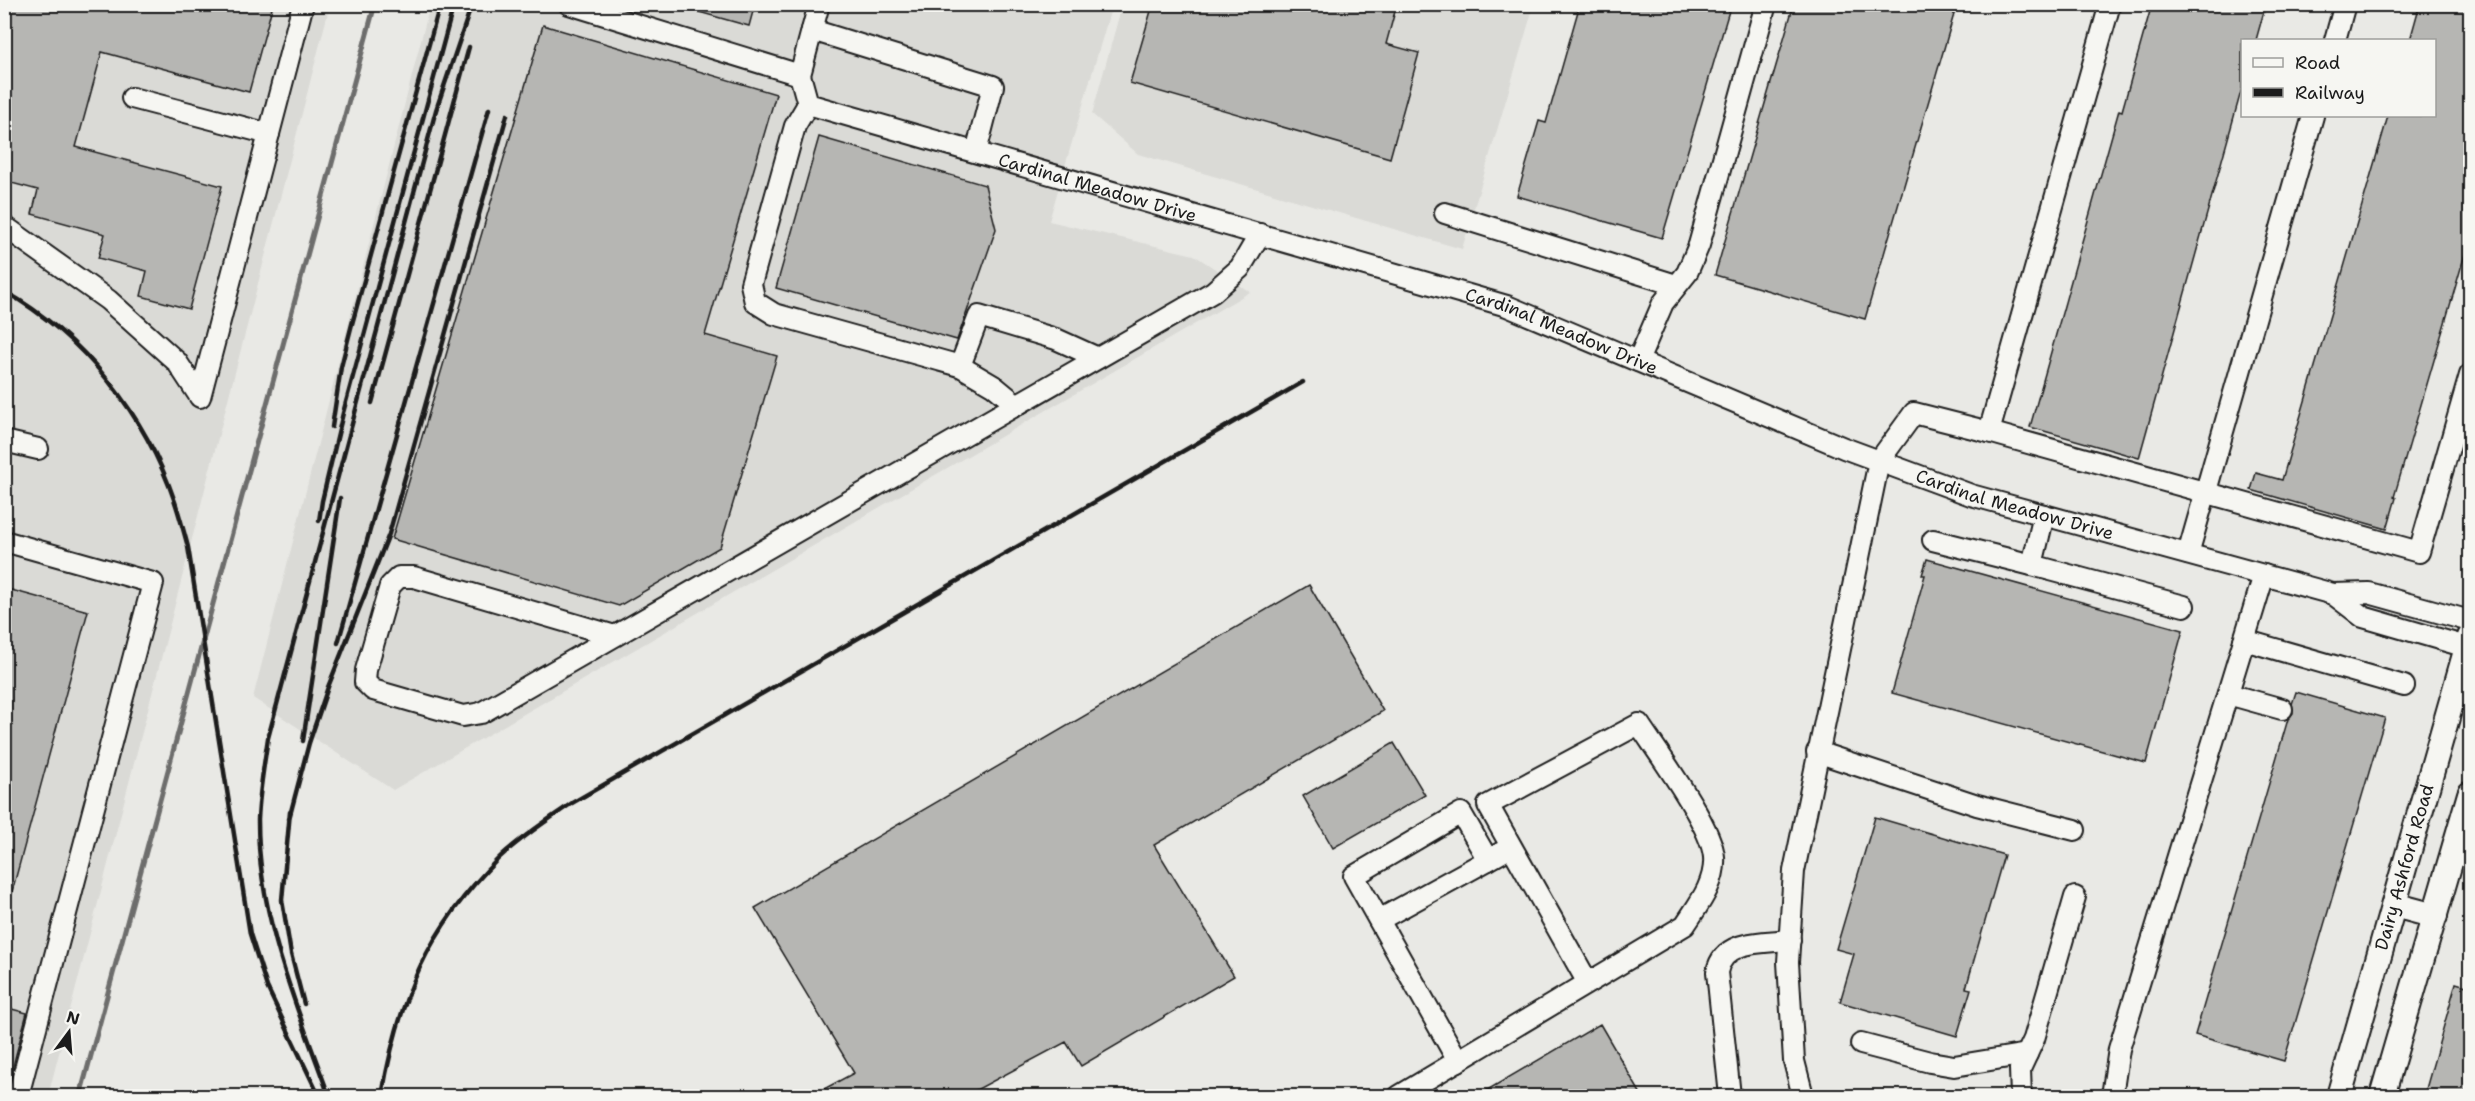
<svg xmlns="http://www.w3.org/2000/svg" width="2475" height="1101" font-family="'Shantell Sans',sans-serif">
	<rect width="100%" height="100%" fill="#e9e9e5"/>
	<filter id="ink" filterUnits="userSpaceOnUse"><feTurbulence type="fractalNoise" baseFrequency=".0167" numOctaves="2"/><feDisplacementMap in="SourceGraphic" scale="12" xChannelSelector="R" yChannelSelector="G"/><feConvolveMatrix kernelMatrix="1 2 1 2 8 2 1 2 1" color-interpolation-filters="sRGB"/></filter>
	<g filter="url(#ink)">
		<path fill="#dadad6" d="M5 5H330L48 1096H5Z
			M430 5H1112L1049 221 1194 255 1250 292 393 790 253 698Z
			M1122 5H1534L1462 249 1138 154 1092 114Z"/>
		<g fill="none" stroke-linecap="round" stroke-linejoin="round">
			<path stroke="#6d6d6c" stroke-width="5" d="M80 1096 375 4"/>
		</g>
		<path fill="#b6b6b3" stroke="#1c1c1c" stroke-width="1.5" d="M4 4H273L249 92 102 52 76 147 222 186 189 309 141 296 147 271 98 258 105 234 32 214 38 190 4 181Z
			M688 4H755L749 26 688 9Z
			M1153 4H1397L1386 44 1419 53 1390 158 1130 83Z
			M1580 4H1731L1662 238 1517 196 1539 121 1546 123Z
			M1794 4H1957L1865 319 1715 275Z
			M2152 4H2266L2256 40H2242V88L2139 458 2030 427 2119 110 2122 111Z
			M2420 4H2470V237L2394 497 2396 498 2387 529 2251 490 2256 473 2282 480 2388 116H2434V40H2410Z
			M543 25 776 94 705 335 777 356 720 547 619 606 392 539Z
			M819 137 985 185 996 229 957 340 776 288Z
			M1927 559 2183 630 2146 763 1892 693 1925 575H1922Z
			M1309 585 1383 711 1154 845 1234 976 1081 1066 1066 1042 965 1096H811L854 1073 755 908Z
			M4 588 88 611 9 903 4 902Z
			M2296 692 2385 718 2284 1061 2195 1035 2288 719 2293 713 2292 704Z
			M1394 743 1425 795 1333 848 1303 796Z
			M1875 817 2004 855 1966 988 1971 989 1957 1036 1840 1002 1854 954 1836 949Z
			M2456 983 2470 987V1096H2424Z
			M4 1007 27 1013 9 1081 4 1080Z
			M1600 1024 1642 1096H1477Z"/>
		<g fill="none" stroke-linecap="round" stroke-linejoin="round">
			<g stroke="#1c1c1c" stroke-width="24">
				<g id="minor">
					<path d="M569 4 800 75"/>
					<path id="s1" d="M819 4 800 75 808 104 1507 306 1844 448 1971 495 2333 594 2369 593 2470 621"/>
					<path d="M812 30 993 86 976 152"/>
					<path d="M2335 40 2345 4"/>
					<path d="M132 98 269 134"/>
					<path d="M808 104 795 126 751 284 755 302 774 314 960 366 994 386 1017 405"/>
					<path d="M1445 213 1676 285"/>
					<path d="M4 226 108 300 177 362 200 397 303 4"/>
					<path d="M1638 361 1663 303 1687 273 1699 245 1766 4"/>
					<path d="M960 366 979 316 1056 339 1098 358"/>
					<path d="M1989 432 2419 552 2470 375"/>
					<path d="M4 441 38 449"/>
					<path d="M2044 515 2032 565 2184 606"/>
					<path d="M1933 540 2032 565"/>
					<path d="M4 541 153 583 18 1096"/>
					<path d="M2188 554 2313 116"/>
					<path d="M2333 594 2363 617 2470 648"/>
					<path d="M615 636 414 577H399L390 586 366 670 365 682 373 690 463 716 481 713 1213 292 1240 268 1260 234"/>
					<path d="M2244 640 2404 686"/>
					<path d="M2228 694 2282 709"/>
					<path d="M1817 752 1977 805 2075 830"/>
					<path d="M1379 920 1488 860"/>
					<path d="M1861 1044 1930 1062 1954 1066 2027 1054"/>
					<path d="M1458 1061 1354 876 1461 813 1488 860 1511 847"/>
					<path d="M1399 1096 1685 925C1698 905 1716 883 1714 857 1712 826 1658 753 1639 724L1488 805 1588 983"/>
					<path d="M1730 1096 1717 972C1723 939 1763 943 1790 940"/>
					<path d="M1803 1096 1794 1061 1788 962 1794 871 1879 461 1914 413 1989 432 2110 4"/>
					<path d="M2021 1096 2020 1069 2034 1039 2075 897"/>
					<path d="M2112 1096 2119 1049 2264 575"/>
				</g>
			</g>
			<g stroke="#1c1c1c" stroke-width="28">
				<g id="major">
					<path d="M2394 905 2435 916"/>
					<path id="s2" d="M2339 1096 2470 637"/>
					<path d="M2382 1096 2470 794"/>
				</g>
			</g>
			<use href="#minor" stroke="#f6f6f2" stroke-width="20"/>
			<use href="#major" stroke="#f6f6f2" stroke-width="24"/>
			<path stroke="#1c1c1c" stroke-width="4.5" d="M4 291C84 336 146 416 175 502 180 517 184 532 188 547L250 934 267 987 319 1096
				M372 403 469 47
				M332 427 341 367 352 324 440 4
				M319 521 322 501 343 413 454 4
				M338 643 489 109
				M303 741 340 498
				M290 812 282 900 291 954 304 1004
				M289 819 309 743 328 687 389 534 507 115
				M329 1096C297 1007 258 917 258 820 259 793 264 765 268 738L436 110 472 4
				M382 1096C398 1000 428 928 499 858 521 837 548 820 572 803L1303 382"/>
		</g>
	</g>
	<g text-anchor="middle" stroke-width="6" stroke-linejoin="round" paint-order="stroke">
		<g font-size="18" fill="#1c1c1c" stroke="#f6f6f2">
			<text dy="6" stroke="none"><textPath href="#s1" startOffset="405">Cardinal Meadow Drive</textPath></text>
			<text dy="6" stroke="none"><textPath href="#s1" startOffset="891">Cardinal Meadow Drive</textPath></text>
			<text dy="6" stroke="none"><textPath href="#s1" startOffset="1377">Cardinal Meadow Drive</textPath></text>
			<text dy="6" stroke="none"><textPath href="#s2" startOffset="238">Dairy Ashford Road</textPath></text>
		</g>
	</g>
	<rect width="2475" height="1101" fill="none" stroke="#f6f6f2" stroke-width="24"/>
	<rect x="12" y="12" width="2451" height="1077" fill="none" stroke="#1c1c1c" stroke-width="2" filter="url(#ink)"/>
	<rect x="2241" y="39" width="195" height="78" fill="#f6f6f2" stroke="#9f9f9c" stroke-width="1.5"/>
	<rect x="2253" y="58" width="30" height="9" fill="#f6f6f2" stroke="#9f9f9c" stroke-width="1.5"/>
	<text x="2295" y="69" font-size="18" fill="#1c1c1c">Road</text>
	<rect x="2253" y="88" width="30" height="9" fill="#1c1c1c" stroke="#9f9f9c" stroke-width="1.5"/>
	<text x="2295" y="99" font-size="18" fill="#1c1c1c">Railway</text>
	<g transform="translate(69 1032) rotate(16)" stroke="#f6f6f2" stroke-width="4.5" paint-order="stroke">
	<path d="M0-4.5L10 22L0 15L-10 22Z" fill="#1c1c1c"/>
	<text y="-9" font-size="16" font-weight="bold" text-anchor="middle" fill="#1c1c1c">N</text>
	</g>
</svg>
